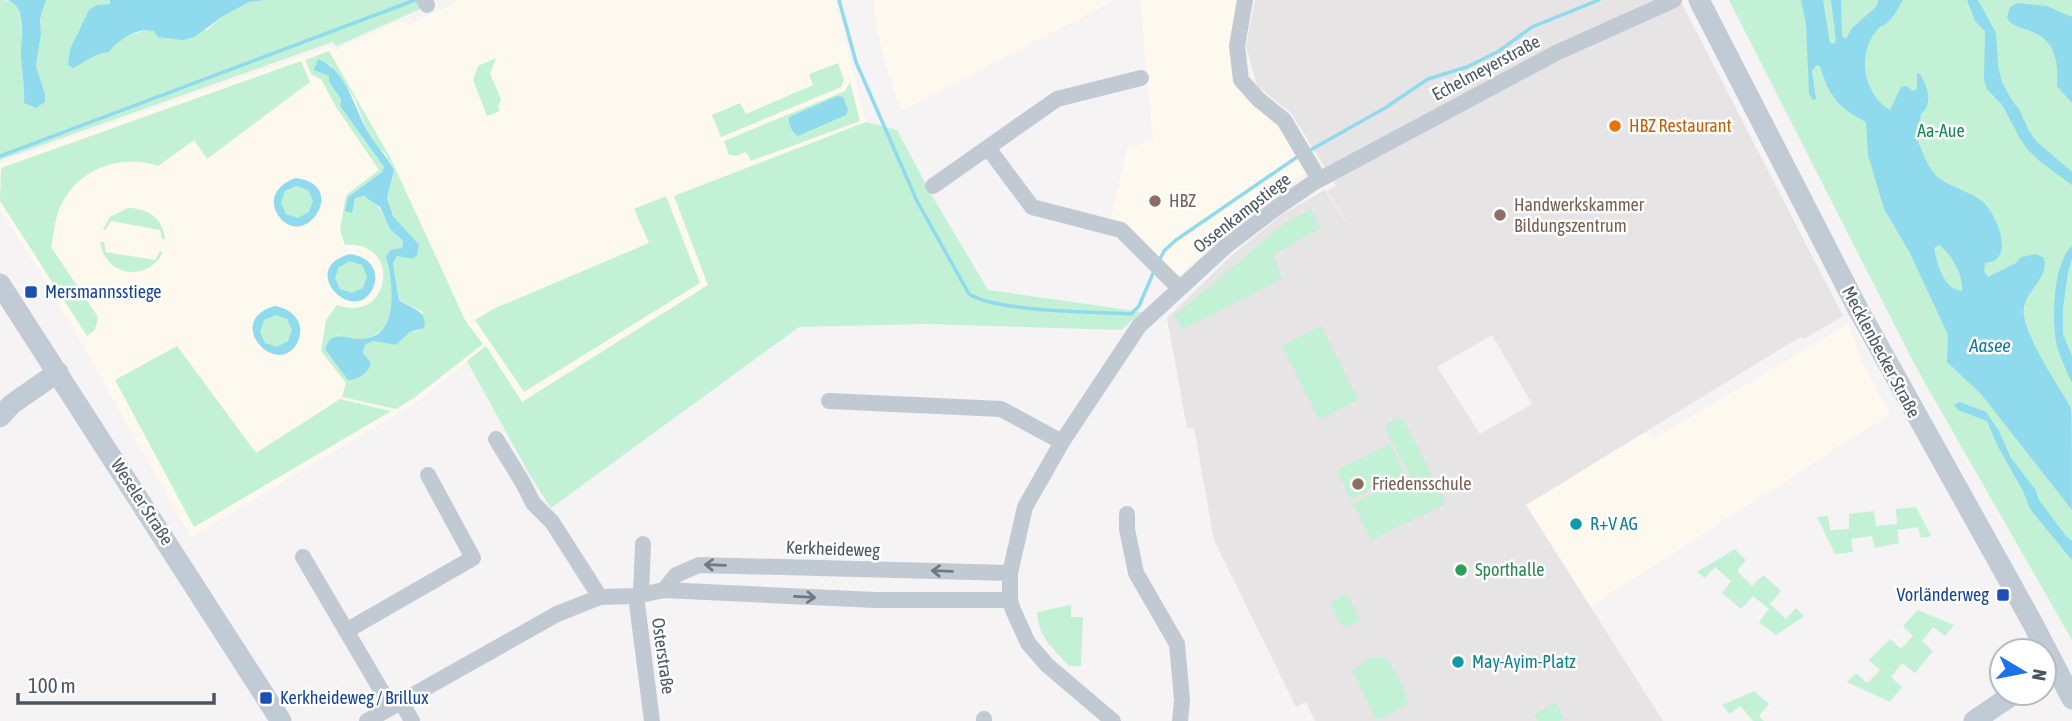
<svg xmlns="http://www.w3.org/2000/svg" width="2072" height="721" font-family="'Asap Condensed',sans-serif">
	<rect width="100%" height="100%" fill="#f5f3f3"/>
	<path fill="#fdf9ef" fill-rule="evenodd" d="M455 0H835L866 122 674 196 708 285 522 402 486 346 417 402 191 537 87 353 34 262 0 210V163L331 46 336 50 397 22 409 24 456 3ZM177 346 256 453 390 411 194 527Z
		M874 0H1109L1110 3 901 111 888 73 876 26Z
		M1140 0H1240L1231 47 1254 104 1278 126 1305 173 1217 242 1175 278 1110 222 1127 148 1153 140Z
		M1848 324 1861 360 1890 414 1588 608 1524 506 1646 432 1655 438Z"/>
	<path fill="#e6e4e5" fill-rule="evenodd" d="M1255 0H1680L1843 316 1804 339 1800 337 1526 505 1663 721H1315L1306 702 1296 707 1214 540 1194 428H1187L1167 318 1231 256 1281 215 1325 190 1360 244 1327 191 1336 186 1291 113 1257 86 1246 46ZM1492 335 1532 404 1480 434 1437 367Z"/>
	<path fill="#c3f1d5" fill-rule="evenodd" d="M0 0 13 1C24 17 21 33 21 51 21 68 25 85 24 103L36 108 45 102V94L36 66 41 34 40 19 46 0H110V4C84 5 89 16 77 34L89 60 97 53 109 52 121 37 148 30H207L225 15 249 2 265 0H417L420 9 337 46 332 42 0 160Z
		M1729 0H2072V640L1917 369Z
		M329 51 390 157 466 322 483 344 414 398 396 409 342 397 346 383 321 351 326 320 337 305C391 325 403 240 345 245L340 230 346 195 379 170 336 107 321 79 312 75 305 60ZM329 63 355 99 367 131 378 148 385 153 394 170 387 198 393 216 419 246 417 256 412 259 397 256 393 262 399 300 423 312 417 331 410 332 396 345 373 341 365 345 363 353 371 363 337 335C345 337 356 340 364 339 400 333 393 282 386 257L402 248 403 241C386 230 385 204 365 197 361 195 354 198 348 197L382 172 384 167 340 106 341 99 329 82Z
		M496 58 490 74 501 99 498 107 500 111 487 116 473 80 478 66Z
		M301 61 310 82 207 159 194 140 158 166C121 154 79 168 61 205 55 216 54 234 51 247L98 317 95 330 87 336 0 201 1 168Z
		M838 63 844 80 841 87 721 137 712 115 740 103 746 114 813 85 809 74Z
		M850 82 860 121 751 161 746 152 736 156 729 155 724 141 845 91Z
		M866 122 897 130 931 194 988 290 1142 312 1121 330 924 324 799 327 551 508 531 477 467 361 486 346 522 402 708 285 674 196Z
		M281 202a16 16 0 1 1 32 0a16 16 0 1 1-32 0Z
		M666 196 700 283 524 392 475 320 493 309 649 243 634 209Z
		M128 208C148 208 163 218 165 239H162L160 230 111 221 105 230 103 229 110 217Z
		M1311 209 1320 228 1273 255 1282 279 1183 329 1174 316 1283 225Z
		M100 242H104L106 252 155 260 160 251 163 252C148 283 105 277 100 242Z
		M335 277a16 16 0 1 1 32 0a16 16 0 1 1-32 0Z
		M260 331a16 16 0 1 1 32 0a16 16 0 1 1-32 0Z
		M1321 326 1358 400 1319 420 1282 346Z
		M177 346 256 453 340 399 391 411 194 527 115 380Z
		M1402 417 1446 503 1371 540 1353 504 1410 475 1384 426Z
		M1390 444 1405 474 1351 500 1337 470Z
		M1916 507 1931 536 1921 538 1918 527 1897 530 1899 543 1875 548 1872 536 1851 539 1853 552 1835 554 1817 517 1828 516 1830 530 1849 529V514L1874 511 1876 526 1897 524 1896 509Z
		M1735 549 1746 560 1737 571 1752 586 1763 575 1781 591 1770 604 1786 619 1796 608 1804 616 1776 635 1759 622 1769 609 1753 596 1741 609 1722 593 1731 581 1715 567 1705 578 1697 572Z
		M1347 594 1360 620 1343 628 1330 603Z
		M1071 605V617H1083L1081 666H1069C1053 648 1038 637 1037 612Z
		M1918 610 1954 625 1945 636 1933 627 1922 641 1933 651 1915 673 1902 663 1891 677 1902 687 1890 702 1847 682 1856 673 1867 683 1880 670 1869 660 1890 639 1901 649 1913 636 1903 626Z
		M1371 658H1386L1403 685 1408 703 1386 717 1376 719 1352 670Z
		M1754 691 1769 704 1759 716 1764 721H1753L1740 706 1730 714 1722 705Z
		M1556 703 1564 718 1559 721H1538L1534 714Z"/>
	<path fill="#90daee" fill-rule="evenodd" d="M8 0H46L40 19 41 34 36 66 45 94V102L36 108 24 103C25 85 21 69 21 52 21 36 27 8 8 0Z
		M110 0H265L249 2 225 15 194 37 183 40 158 37 154 31C137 27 119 39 109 52 95 53 86 62 73 68L68 65 70 49 89 10 97 5 110 4Z
		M1801 0H1823L1830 43 1833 44 1836 41 1831 0H1841L1842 36 1846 39 1852 28 1876 7 1879 0H1903C1898 8 1894 17 1887 23 1883 26 1882 25 1878 29 1856 53 1863 94 1890 110L1901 87 1907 86 1912 91 1917 89V73L1920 74C1927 86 1934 103 1921 114L1919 130 1915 136C1922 148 1927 169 1939 178 1952 188 1970 191 1983 202 1994 211 2012 249 1995 260 1992 262 1988 262 1985 263L1984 271 1988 277 2016 263 2021 257 2036 254 2044 258C2050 281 2020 292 2024 316 2028 341 2058 385 2071 408 2072 416 2072 494 2072 510L1981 394 1947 362 1948 335 1910 253 1884 209 1868 155 1866 122C1839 109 1828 95 1820 66L1817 65 1812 71 1816 99 1813 100 1809 94 1806 24ZM1939 245C1951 253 1964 276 1962 291 1944 290 1937 264 1934 248Z
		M1967 0H1978L1996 33 1998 66 2002 82 2011 99 2019 109 2028 129 2036 141 2072 172V185L2042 163 2028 150 2020 139 2003 106 1987 89 1984 80 1985 31 1975 21Z
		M2017 3 2047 6 2072 17V103L2057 86C2058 65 2057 43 2035 33 2024 27 2014 29 2007 18L2010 7Z
		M318 59C348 71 354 109 369 134 377 147 387 156 394 170L387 198 393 216 419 245 417 256 412 259 397 256 393 263 399 300C412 309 428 310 424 328L410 332 396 345 373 341 365 345 363 353 371 363C368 373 358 380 348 380L325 349C327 344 329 339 335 337 343 334 353 340 362 339 400 338 393 281 386 257L390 250 402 248 403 241 390 229 380 207 364 196 355 198 352 213 345 211 348 197 382 172 384 167 340 106 341 99 329 82V76L314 70Z
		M837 96 843 97 848 110 846 115 798 136C792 133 788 123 789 117Z
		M296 178C351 185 303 253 278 215 267 198 279 183 296 178ZM296 186 308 190 313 201 309 212 298 218 286 214 281 203 285 191Z
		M2072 246V259L2068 272 2063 309V334L2072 356V383C2067 373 2058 352 2056 342 2052 318 2053 262 2072 246Z
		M350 254C368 256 381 270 373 288 354 328 296 268 350 254ZM350 261 362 265 367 276 363 288 352 293 340 289 335 278 339 267Z
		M275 306C292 309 306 322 298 341 279 382 221 321 275 306ZM275 315 287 319 292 330 288 341 277 347 265 343 260 332 264 320Z
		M1960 402 1986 412 1999 431 2011 458 2035 489 2039 500 2066 536 2072 541V560L2030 509 2023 491 1997 445 1987 421 1958 410 1954 405Z"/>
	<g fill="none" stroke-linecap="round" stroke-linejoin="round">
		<path stroke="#90daee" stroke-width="3.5" d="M839 0 856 62 917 201 969 294C997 312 1094 312 1131 314L1139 306 1154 271
			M1307 152 1385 108 1428 79 1467 67 1499 51 1532 27 1599 0
			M0 156 415 0
			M1159 261 1164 251 1176 240 1300 155"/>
		<path stroke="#c1cad2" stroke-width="16" d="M424 0 427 5
			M1245 0 1237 46 1241 80 1258 99 1284 120 1319 179
			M988 148 1032 207 1121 230 1179 288
			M933 186 1057 99 1141 78
			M829 401 1001 409 1062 442
			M496 439 523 483 533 503 552 522 600 597
			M1127 514V529L1136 573 1177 644 1182 700 1180 721
			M303 557 391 707
			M664 590 676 575 699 565 1010 573
			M641 595 643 544
			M636 596 652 721
			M346 631 473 558 428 475
			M401 701 412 721
			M984 719V721
			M367 721 557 614 600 597 636 596 664 590 875 600H1010
			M1113 721 1047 665 1028 643 1013 610 1010 600V573L1025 507 1062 442 1139 326 1225 247 1276 208 1313 183 1556 53 1674 0"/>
		<path stroke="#c1cbd6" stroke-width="21" d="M1699 0 1859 311 2032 622 2072 699
			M0 284 281 721
			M0 417 12 404 58 372
			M1974 721 2015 693"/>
	</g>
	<defs><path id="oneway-shaft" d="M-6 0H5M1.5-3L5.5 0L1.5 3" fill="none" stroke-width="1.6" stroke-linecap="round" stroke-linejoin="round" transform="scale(1.75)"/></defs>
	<g stroke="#6e7983">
		<use href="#oneway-shaft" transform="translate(715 565) rotate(-178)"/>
		<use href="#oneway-shaft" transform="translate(942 571) rotate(-178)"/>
		<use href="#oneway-shaft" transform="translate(805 597) rotate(3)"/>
	</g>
	<circle fill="#e8710a" stroke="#fff" stroke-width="2.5" cx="1615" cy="126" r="7"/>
	<g fill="#8d6e63" stroke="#fff" stroke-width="2.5">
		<circle cx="1155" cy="201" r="7"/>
		<circle cx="1500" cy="215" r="7"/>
		<circle cx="1358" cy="484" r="7"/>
	</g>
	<g fill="#1a4fb4" stroke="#fff" stroke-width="2.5">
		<rect x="24" y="285" width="14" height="14" rx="3.5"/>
		<rect x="1996" y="588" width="14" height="14" rx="3.5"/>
		<rect x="259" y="691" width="14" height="14" rx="3.5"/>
	</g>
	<g fill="#0f9aa8" stroke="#fff" stroke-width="2.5">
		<circle cx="1576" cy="524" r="7"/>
		<circle cx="1458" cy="662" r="7"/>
	</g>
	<circle fill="#2e9e5b" stroke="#fff" stroke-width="2.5" cx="1461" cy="570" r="7"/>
	<g text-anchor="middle" stroke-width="5" stroke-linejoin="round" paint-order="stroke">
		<g font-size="18" fill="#4a5661" stroke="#fff">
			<text transform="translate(1486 68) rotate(-28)" y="6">Echelmeyerstraße</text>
			<text transform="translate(1242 213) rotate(-38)" y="6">Ossenkampstiege</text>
			<text transform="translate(1881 352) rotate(62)" y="6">Mecklenbecker Straße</text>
			<text transform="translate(142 502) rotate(57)" y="6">Weseler Straße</text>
			<text transform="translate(833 549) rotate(2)" y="6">Kerkheideweg</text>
			<text transform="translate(663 656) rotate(82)" y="6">Osterstraße</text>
		</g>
		<g font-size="18" fill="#c56008" stroke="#fff" text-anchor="start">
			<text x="1629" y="132">HBZ Restaurant</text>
		</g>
		<g font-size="18" fill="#17864f" stroke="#fff">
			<text x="1941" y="137">Aa-Aue</text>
		</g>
		<g font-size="18" fill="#785e54" stroke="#fff" text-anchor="start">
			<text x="1169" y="207">HBZ</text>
			<text x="1514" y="211">Handwerkskammer<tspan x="1514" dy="21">Bildungszentrum</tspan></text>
			<text x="1372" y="490">Friedensschule</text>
		</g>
		<g font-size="18" fill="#164399" stroke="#fff" text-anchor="start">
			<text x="45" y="298">Mersmannsstiege</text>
			<text x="1989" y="601" text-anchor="end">Vorländerweg</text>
			<text x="280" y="704">Kerkheideweg / Brillux</text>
		</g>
		<g font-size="18" fill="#0d838f" stroke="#fff" text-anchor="start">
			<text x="1590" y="530">R+V AG</text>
			<text x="1472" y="668">May-Ayim-Platz</text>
		</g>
		<g font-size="18" fill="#27864d" stroke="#fff" text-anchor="start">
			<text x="1475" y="576">Sporthalle</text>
		</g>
		<g font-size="19" font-style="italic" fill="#0c7c9b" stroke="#fff">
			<text x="1990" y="352">Aasee</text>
		</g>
	</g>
	<g transform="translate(2023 672) rotate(100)"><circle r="33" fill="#ffffff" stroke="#b7bbc0" stroke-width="2"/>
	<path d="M0-5L12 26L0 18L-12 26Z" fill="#1a73e8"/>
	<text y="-10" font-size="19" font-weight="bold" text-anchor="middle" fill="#4a5661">N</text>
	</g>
	<path d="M18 693v10h196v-10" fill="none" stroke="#4a5661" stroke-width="3.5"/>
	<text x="28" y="693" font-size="21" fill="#4a5661" stroke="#ffffff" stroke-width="5" paint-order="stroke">100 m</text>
</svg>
